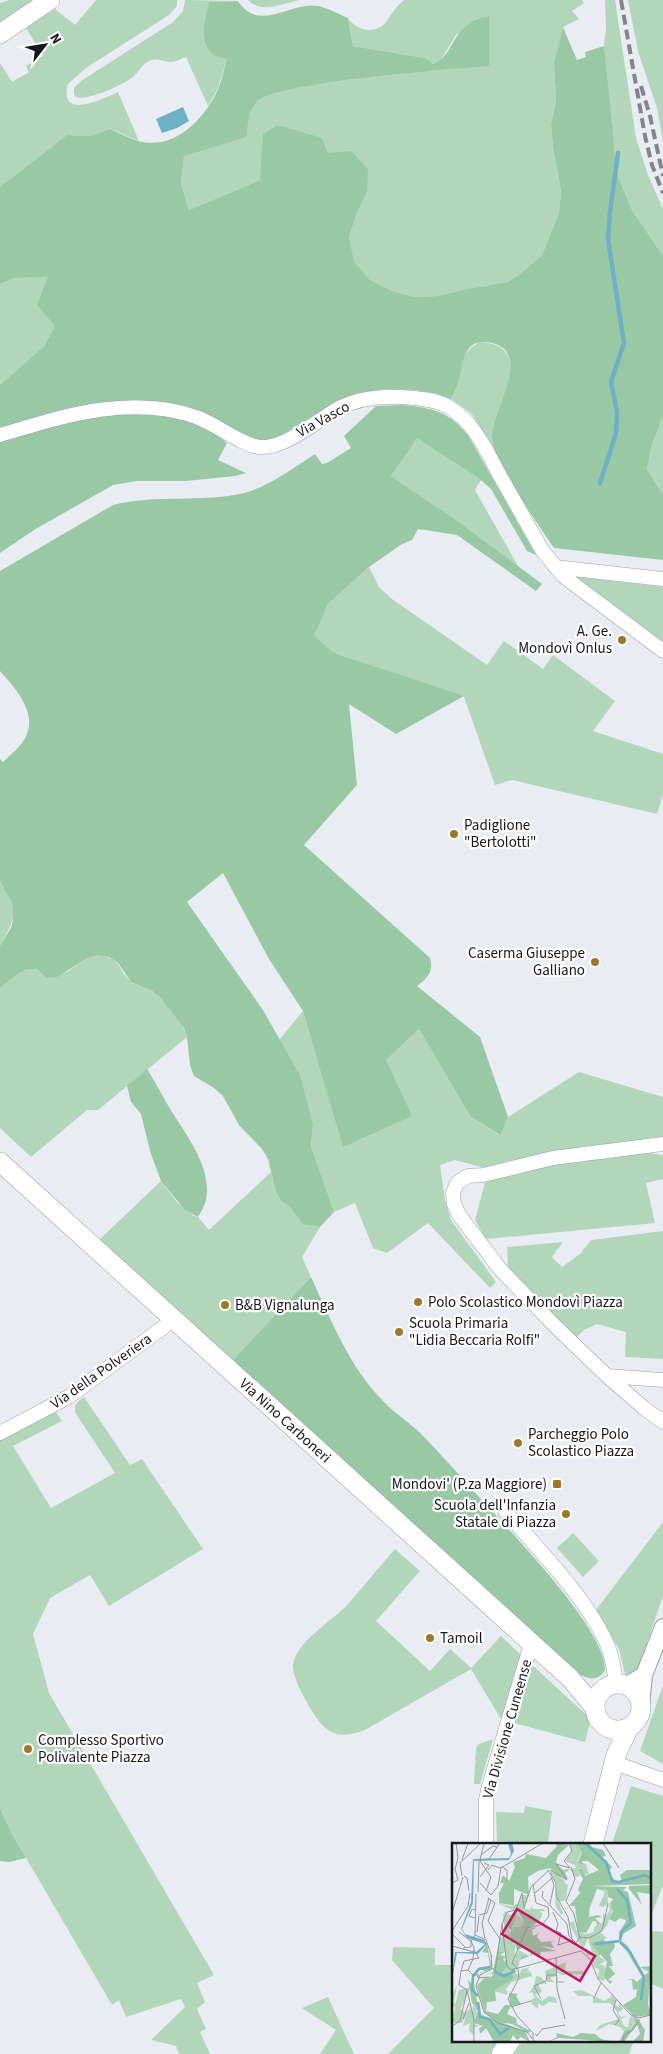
<svg xmlns="http://www.w3.org/2000/svg" width="663" height="2054" font-family="'Source Sans 3',sans-serif">
	<rect width="100%" height="100%" fill="#eaecf4"/>
	<path fill="#b2d6ba" d="M10 0H35L0 24V3Z
		M96 0H177V6L169 15 86 68 68 84C58 121 103 99 118 92L139 141 110 129 90 136 67 135 0 187V63L12 82 29 72 26 66 43 56 26 28 55 9 75 25Z
		M185 0 238 1 209 2C204 27 196 50 227 59L218 88 208 106 186 57C182 58 176 62 172 62 163 62 159 57 149 61 140 65 138 75 130 79 120 86 87 101 76 97L74 94V88L81 81 173 22 183 11Z
		M248 0H299C282 4 261 14 248 0Z
		M404 0H582L584 3 572 11 579 19 563 27 554 61 556 102 551 124 553 147 561 191 559 213 542 255 525 270 508 282 461 290 439 296 415 297 392 291 370 280 353 262 349 237 357 213 367 192 328 153 299 132 278 125 260 180 189 210 181 184 184 155 247 137C248 124 248 112 257 102 274 82 454 69 489 65L488 16 456 35 440 61 432 64 425 58 353 46 348 18C357 31 375 35 386 22 389 19 390 15 393 12 396 7 400 4 404 0Z
		M605 0H615L636 138 648 175 663 209V256L632 210 617 174 605 66 604 46 606 28Z
		M628 0H663V142L657 108 638 51Z
		M29 277H48L55 326 44 346 0 385V284L14 278Z
		M480 342C540 346 494 406 492 437 492 440 493 445 494 448L471 413 451 399C454 393 457 387 459 381 463 361 460 353 480 342Z
		M663 416V495L647 469 652 445Z
		M416 437 481 480 475 490 518 566 455 519 391 476Z
		M369 567 379 587 392 599 487 665 504 641 543 669 553 655 615 701 593 731 663 754V795L657 814 512 780 495 785 464 697 343 656 333 652 313 636 328 604Z
		M571 576 663 587V644Z
		M0 881C19 909 16 918 0 946Z
		M97 955C125 959 116 971 132 982 138 986 146 988 153 992 169 1001 181 1020 187 1037L98 1110H87L31 1157 0 1128V988C15 978 17 969 37 969L46 978 67 972 86 959Z
		M303 1011 344 1147 386 1060 419 1029 470 1116 499 1135 508 1117 579 1072 663 1097V1138L485 1168 455 1160 440 1165 445 1200 451 1220 496 1282 490 1288 428 1223 387 1253 373 1248 355 1203 334 1212 311 1146 313 1124 301 1077 279 1040Z
		M640 1152 663 1155V1179L646 1183 655 1223 486 1239 475 1220 486 1179 553 1163Z
		M271 1172 276 1192 281 1201 290 1207 303 1225 320 1227 302 1257 311 1277 232 1361 98 1241 161 1181 177 1202 194 1216 198 1217 209 1230Z
		M663 1231V1359L625 1357 626 1332 597 1324 584 1330 576 1338 518 1280 508 1267 507 1247 563 1242 552 1257 562 1267 580 1254 591 1240Z
		M84 1397 130 1465 142 1459 203 1549 109 1606 90 1575 50 1598 33 1634 49 1693 214 1975 197 1983 205 2002 197 2009 206 2029 200 2032 210 2054H179L176 2046 151 2040 185 2007 181 1999 126 2017 119 2000 112 2005 12 1834 0 1808V1440L56 1412 62 1421 13 1446 51 1508 115 1473 76 1414C73 1405 77 1402 84 1397Z
		M663 1522V1596L634 1681 626 1678 619 1649 596 1610Z
		M573 1533 599 1561 583 1577 557 1548Z
		M395 1549 420 1571 376 1621 430 1671 450 1649 471 1668 501 1636 521 1655 501 1719 471 1669 365 1730C344 1738 329 1737 316 1717 309 1707 292 1678 293 1665 296 1641 333 1621 348 1604 364 1586 379 1567 395 1549Z
		M532 1665 591 1719 585 1742 514 1723Z
		M663 1685V1764L640 1751Z
		M493 1739 480 1784H474L476 1748 479 1744Z
		M631 1786 663 1796V1885L649 1921V1844H612Z
		M525 1806 552 1811 548 1844 497 1841 496 1812 524 1813Z
		M649 1931 663 1932V1989L649 1983Z
		M393 1947 435 1948V1965H453V2040H501L492 2054H388L434 2008 392 1960Z
		M328 1997 354 2054H320L336 2030 302 2008Z
		M524 2040H634L629 2054H513Z"/>
	<path fill="#98c9a4" d="M238 1C260 34 290 1 318 6 328 8 338 14 348 18L353 46 425 58 433 64C457 55 448 25 489 16V66C454 69 274 82 257 102 248 112 248 124 247 137L184 156 181 184 189 210 260 180 263 134 278 125 322 138 328 153 351 151 368 169 367 192 357 213 349 237 354 262 370 280 392 291 415 297 439 296 461 290 508 282 525 270 542 255 559 213 561 191 553 147 551 124 556 102 554 61 563 27 577 60 586 57 585 52 604 46 617 174 632 210 663 256V416L652 445 647 469 663 495V560L554 548C540 527 493 461 492 439 490 413 539 346 485 342 462 341 463 366 459 381 457 387 454 393 451 399L437 394 415 390 386 389 357 393 337 401 282 435 266 440 254 439 209 416 166 404 0 429V385L44 346 55 326 37 305 48 277 14 278 0 284V187L67 135 90 136 110 129C119 133 129 138 138 141 174 151 205 119 218 89 222 80 224 69 227 59 224 58 219 58 216 56 197 44 205 19 209 2Z
		M403 405C433 408 448 411 468 435L536 555 527 551 491 489 481 480 417 438 391 476 455 519 542 584 536 591 457 535 418 529 412 540 402 544 369 567 328 604 314 636 333 652 343 656 464 696 396 734 349 704 357 785 304 845 430 958C434 972 427 978 417 986L480 1037 508 1117 500 1135 470 1116 419 1029 386 1060 412 1116 343 1147 303 1011 269 959 223 873 187 902 263 1010 301 1077 313 1124 311 1146 334 1212 320 1227 303 1225 290 1207 281 1201 276 1192 268 1159 262 1149 239 1125 223 1096 214 1088 194 1076 190 1065 187 1037 184 1028 161 998 152 991 131 982 118 963 109 957 97 955 86 959 57 977 46 978 37 969C17 969 15 978 0 988V946L12 926 13 915 12 903 0 881V759L3 762C10 755 22 746 26 736 38 712 14 687 0 671V571L113 505C155 494 201 503 244 493 270 486 293 468 315 454L322 464 327 463 351 448 344 436 376 406Z
		M152 413 191 421 211 431 227 443 218 460 246 473 235 476 186 481H137L113 485 34 530 0 553V440L54 423 106 415Z
		M147 1069C154 1080 160 1091 166 1102 182 1130 213 1165 206 1200 205 1205 201 1212 198 1217L185 1210 161 1181 150 1151 141 1114 131 1102 127 1086Z
		M311 1277C331 1320 349 1366 383 1401 395 1414 411 1423 423 1436 442 1455 461 1477 479 1497 508 1529 607 1630 605 1670 596 1685 583 1677 572 1669L232 1361Z
		M0 1808 12 1834 26 1858 9 1862 0 1861Z"/>
	<path fill="#6eb0c5" d="M183 107 189 121 177 128 162 133 156 119Z"/>
	<g fill="none" stroke-linecap="round" stroke-linejoin="round">
		<path stroke="#6eb0c5" stroke-width="4.5" d="M600 483 616 433 617 412 611 382 624 343 608 239 610 212 618 153"/>
		<g stroke="#9b9da5" stroke-width="15">
			<path id="minor" d="M0 435C63 416 131 394 196 417 215 423 242 446 260 447 284 449 317 421 337 409 357 399 377 396 400 397 416 398 433 399 447 406 475 421 488 455 503 481 516 504 529 527 542 550L563 576 663 651
				M555 567 663 579
				M663 1144 553 1158 483 1175 468 1176 457 1183 453 1193 454 1204 459 1215 500 1269 554 1325 607 1376 644 1408 663 1422
				M607 1376 663 1380
				M0 1433 70 1396 173 1320
				M505 1511C539 1550 590 1601 609 1649 613 1660 614 1672 616 1683
				M615 1763 663 1780
				M486 1844V1800L489 1786 531 1644"/>
		</g>
		<g stroke="#9b9da5" stroke-width="18">
			<path id="tertiary" d="M627 1685 644 1675
				M641 1704 644 1675 663 1627"/>
		</g>
		<g stroke="#9b9da5" stroke-width="20">
			<g id="secondary">
				<path d="M0 34 50 0"/>
				<path id="s1" d="M0 1162 570 1678 595 1708"/>
				<circle cx="618" cy="1707" r="23"/>
				<path d="M593 1844 616 1755 629 1727"/>
				<path d="M501 2054 511 2040"/>
			</g>
		</g>
		<use href="#minor" stroke="#fff" stroke-width="14"/>
		<use href="#tertiary" stroke="#fff" stroke-width="16"/>
		<use href="#secondary" stroke="#fff" stroke-width="19"/>
		<path stroke="#84858b" stroke-width="4" stroke-dasharray="10 5" stroke-linecap="butt" d="M621 0 645 136 652 165 663 193
			M641 86 650 116 663 176"/>
	</g>
	<g fill="#a17827" stroke="#fff" stroke-width="2">
		<circle cx="622" cy="640" r="5"/>
		<circle cx="454" cy="834" r="5"/>
		<circle cx="595" cy="962" r="5"/>
		<circle cx="418" cy="1302" r="5"/>
		<circle cx="225" cy="1305" r="5"/>
		<circle cx="399" cy="1332" r="5"/>
		<circle cx="518" cy="1443" r="5"/>
		<rect x="552" y="1479" width="10" height="10" rx="2.5"/>
		<circle cx="566" cy="1514" r="5"/>
		<circle cx="430" cy="1638" r="5"/>
		<circle cx="28" cy="1749" r="5"/>
	</g>
	<g text-anchor="middle" stroke-width="4.5" stroke-linejoin="round" paint-order="stroke">
		<g font-size="15" fill="#17181b" stroke="#fff">
			<text transform="translate(323 419) rotate(-29)" y="5">Via Vasco</text>
			<text transform="translate(101 1371) rotate(-35)" y="5">Via della Polveriera</text>
			<text dy="5" stroke="none"><textPath href="#s1" startOffset="385">Via Nino Carboneri</textPath></text>
			<text transform="translate(507 1729) rotate(-74)" y="5">Via Divisione Cuneense</text>
		</g>
		<g font-size="15" fill="#17181b" stroke="#fff" text-anchor="start">
			<text x="612" y="636" text-anchor="end">A. Ge.<tspan x="612" dy="17">Mondovì Onlus</tspan></text>
			<text x="464" y="830">Padiglione<tspan x="464" dy="17">"Bertolotti"</tspan></text>
			<text x="585" y="958" text-anchor="end">Caserma Giuseppe<tspan x="585" dy="17">Galliano</tspan></text>
			<text x="428" y="1307">Polo Scolastico Mondovì Piazza</text>
			<text x="235" y="1310">B&amp;B Vignalunga</text>
			<text x="409" y="1328">Scuola Primaria<tspan x="409" dy="17">"Lidia Beccaria Rolfi"</tspan></text>
			<text x="528" y="1439">Parcheggio Polo<tspan x="528" dy="17">Scolastico Piazza</tspan></text>
			<text x="547" y="1489" text-anchor="end">Mondovi' (P.za Maggiore)</text>
			<text x="556" y="1510" text-anchor="end">Scuola dell'Infanzia<tspan x="556" dy="17">Statale di Piazza</tspan></text>
			<text x="440" y="1643">Tamoil</text>
			<text x="38" y="1745">Complesso Sportivo<tspan x="38" dy="17">Polivalente Piazza</tspan></text>
		</g>
	</g>
	<g transform="translate(452 1843)">
		<rect width="199" height="199" fill="#eaecf4"/>
		<path d="M117 0H125L130 8 125 18 134 21 137 31 132 32 128 25 125 26 128 33 123 34 118 26 124 25 123 22 113 18 120 9ZM95 27H96L100 29 112 37 114 42 116 41 114 57 108 59 105 56 111 70 109 72 103 62 105 41ZM145 46 155 47 156 60 161 65 155 83 148 89 155 95 138 100 150 110 147 113 153 118 147 122H151L156 128 152 138 146 136 147 126 142 124 139 115 145 111 136 113 133 108 140 109 136 95 131 107 117 80 122 78 124 87 133 91 142 89V84L151 79V70L154 73 158 67 156 60 152 64 147 63 153 49ZM69 52H77L72 65 78 67 79 63 81 66H92L93 68H88L91 71 87 78 47 61 60 63 67 60ZM53 68 58 72 63 69 72 78 69 84H61L62 89 60 84 62 77 60 79 57 76 55 83 59 86 56 87 59 89 58 103 62 96 64 98 62 115 67 107 77 113 69 112 66 125 61 128 66 127 63 130 67 132 70 126 78 124 75 127 79 128 73 130 79 129 80 133 60 139 54 146 56 152 42 148 60 130 52 131 54 108 45 109 48 95 53 92 51 72ZM114 119 113 128H130L134 131 110 132 104 129 106 138H112V140H106L104 133 98 135 102 139H95L93 128ZM84 133 89 134 95 141 86 140 90 149 83 152 90 158 97 153 104 155 105 160 97 159 91 163 86 160V166L81 162 78 158 83 154 80 149 77 150 82 143ZM5 142 2 158 0 154 3 162 7 147 19 144 8 166 13 170 18 166 17 161 20 170 21 163 25 166 22 181 28 183 22 184V193L17 187 18 180 11 183 14 173 10 180H0L3 165 0 160V153ZM130 147 152 158 159 154 158 151 165 157 162 161 167 164V160L171 166 166 170 169 174 175 173 169 176 172 183 176 184 178 174 183 177 178 187 173 189 168 184 157 181 144 188 148 182 167 176 165 169 158 160H141V153H126L121 148Z" fill="#b2d6ba"/>
		<path d="M103 0 117 2 106 12 104 20 111 27 118 26 113 30 116 36 105 33 98 25 86 28 76 34 77 52 62 46V62L65 63 47 60V50L52 40H48L51 32 57 38 63 24 61 19 73 15 74 11 94 15 105 3ZM125 0H137L140 4 151 7 154 13 150 14 160 24 156 30 165 39 170 38 168 32 175 27H198L199 41 139 43 175 44 171 47 176 49 184 83 171 91 169 98 176 103 191 133 197 129 188 124 199 123 196 161 199 172 183 174 171 162 184 154 185 146 181 147 180 137H175L181 136 185 139 190 134 174 107 167 99 162 100 163 104 158 111 161 123H157L163 131 156 137 161 138 158 141 152 134 155 119 138 100 152 96 153 100 167 97V89L173 80 174 77 168 75 163 79 157 76 161 68 158 60 161 56 156 54 155 47 145 46 138 64 137 74 146 72 150 74 143 75 148 80 145 83 144 78H141L134 90 126 89 123 63H117L128 50 126 46 131 36 125 26H130L133 33 147 27 136 18H130L131 22 126 19 130 9ZM199 42 198 51 185 49 190 62 177 46V43ZM66 69 80 72 83 77 87 78 76 86 85 84 80 87 81 93 87 90 85 94 89 99 104 98 99 99 102 105 88 103 104 108 89 109 87 115 82 111 68 117 69 112 78 113 79 109 71 105 65 107 62 96 58 103 59 87 55 82 64 74 60 84 62 89 61 84H69L72 78ZM35 101 40 126 29 130 25 131 33 128 28 126 21 134 27 171 73 188 78 199 69 194 65 197 61 192 58 199H42L34 185 28 191 27 185 31 183 22 180 26 167 20 160 16 137 20 141V133L26 126 38 123 36 110 30 109ZM54 108 48 112 55 114 51 116 55 122 51 130H60L62 135 43 147 44 158 35 159 34 168 46 171 53 162H58L57 150 66 151 64 153 69 161 59 163 55 171 64 175 65 181 79 188 77 190 60 181 46 179 33 170 25 143 31 136 41 133 40 130 30 133 41 129 45 109ZM178 172 186 176 193 187 191 199H180L188 191 185 181 172 199H167L173 187H178L182 181 183 177ZM104 190 121 194 129 190 143 191 149 196 163 199 107 195 95 199 105 194Z" fill="#98c9a4"/>
		<path d="M56 0H60L62 8 57 17 22 18 21 60 10 86 13 91 32 97 35 101 26 111 5 110 0 136 3 109H24L33 101 15 95 9 86 19 59 21 16 57 15 59 11Z" fill="#6eb0c5"/>
		<path fill="none" stroke="#6eb0c5" stroke-width="2.5" d="M133 0 154 19 160 38 167 39 193 32 199 35M165 46 175 57 179 80 170 88 168 97M168 99 178 109 192 134 189 157M143 101 167 98M43 129 52 133 63 128M26 153 20 147 21 133 27 126 38 124M26 159 28 174 37 176 48 191 57 185"/>
		<path fill="none" stroke="#96979d" stroke-width="1" d="M151 0 167 25M29 12 41 3 45 4M10 17 16 0M28 17 37 16 48 0M28 17 32 0M28 18 39 34 34 48M50 24 55 27V38M119 24 123 36 114 58 122 71 128 96M36 27 40 22 48 25 54 22 91 0M98 27 115 37 104 21 118 25 112 18 120 8 117 0M0 28V46M98 30 104 40V53L116 74 120 96M10 33 8 20 29 0M12 33 15 35 17 48M28 34 37 22 32 20M0 40 6 37 3 26 6 15 4 0M28 40 39 52 46 43 49 25M81 41 84 60 96 64 97 73M91 48 90 54 115 81 117 93 130 106M26 49 27 18M83 50 100 35M36 55 43 60 36 78 48 96M98 61 102 42 99 34M72 65 79 44 97 27M101 69 106 81 104 88M0 70 11 34M27 72 35 70 39 57M23 75 17 73 20 66 24 67M50 81 55 69 64 67 70 50 72 64M50 81 55 123 59 127 129 108M0 88 16 63 18 50M104 88 109 90 106 102 122 97M7 89 19 98V104L11 105M25 89 27 73M0 91 14 105M23 92 34 97 40 114M23 92 24 51M33 96 30 80 37 55M124 100 128 94 137 95 150 88 156 60M0 103 22 109M129 108 138 116 146 136 178 171 186 175 199 172M39 112 40 126 28 132 24 143 32 169 46 180 75 189 83 199M104 115 105 146 113 176M41 125 43 128 50 81M16 127 22 133 26 131V135L37 134M9 128 16 127 21 116 22 105 19 98 23 92M9 128 12 118 27 115 22 107M9 128 7 142 15 147M15 147 22 177V199M142 155 149 140M89 156 82 143 94 138 95 132H104M59 164 79 158M11 176 17 160M163 182 167 177 161 167 164 157M0 183 8 178 15 148M83 191 85 193 90 186 113 182M81 196V190L65 173 56 156 67 135 66 126 60 120 75 85 91 81 97 73M171 199 172 192 181 187 188 176"/>
		<path fill="#c2185b" fill-opacity="0.15" stroke="#c2185b" stroke-width="2.5" d="M65 66 143 113 128 138 50 91Z"/>
		<rect width="199" height="199" fill="none" stroke="#17181b" stroke-width="2.5"/>
	</g>
	<g transform="translate(45 45) rotate(59)" stroke="#ffffff" stroke-width="4" paint-order="stroke">
	<path d="M0-4L9 19L0 12L-9 19Z" fill="#17181b"/>
	<text y="-8" font-size="14" font-weight="bold" text-anchor="middle" fill="#17181b">N</text>
	</g>
</svg>
